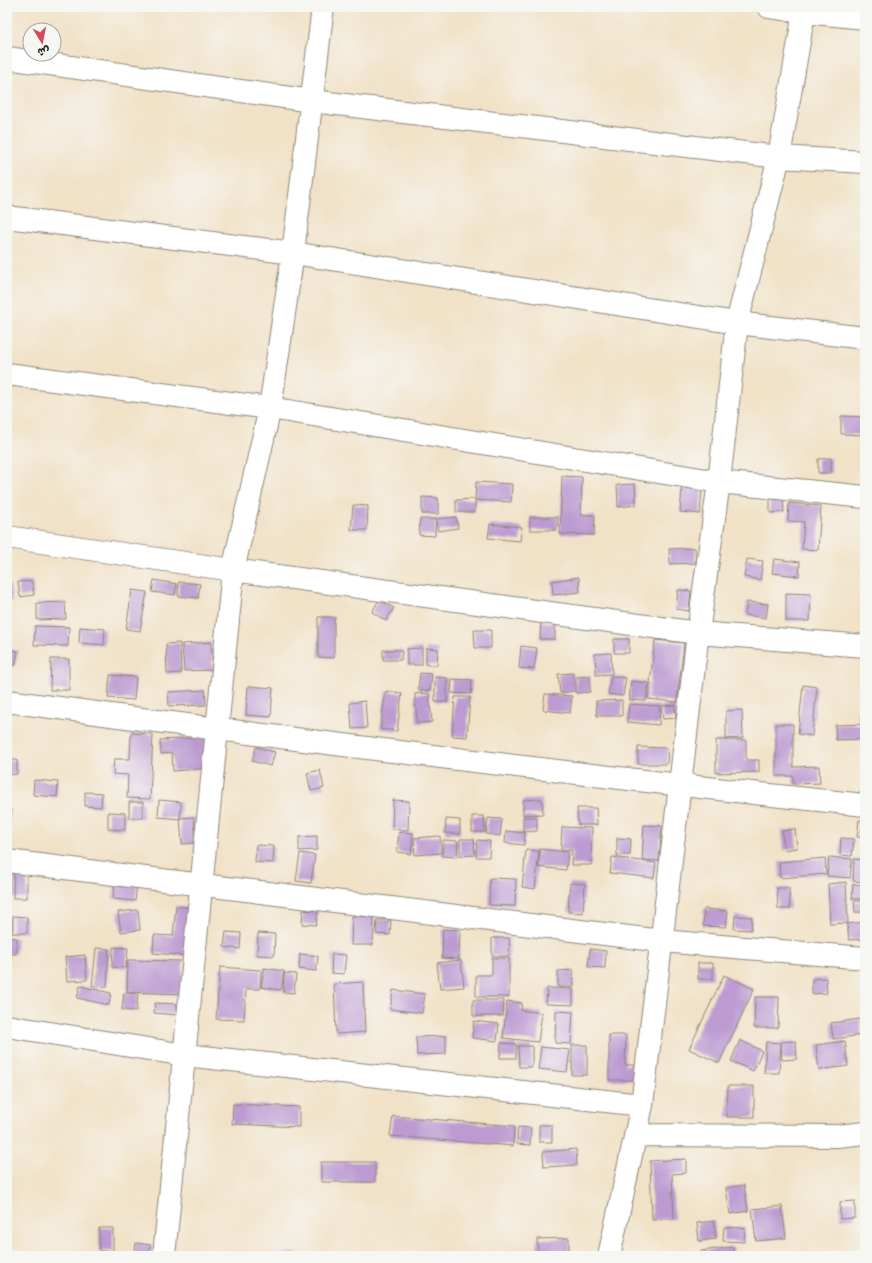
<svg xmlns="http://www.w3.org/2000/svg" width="872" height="1263" font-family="Pangolin,'Playpen Sans Arabic',sans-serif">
	<rect width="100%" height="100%" fill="#f6f6f2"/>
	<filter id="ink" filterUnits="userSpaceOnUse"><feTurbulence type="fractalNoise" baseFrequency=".025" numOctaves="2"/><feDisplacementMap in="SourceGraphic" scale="8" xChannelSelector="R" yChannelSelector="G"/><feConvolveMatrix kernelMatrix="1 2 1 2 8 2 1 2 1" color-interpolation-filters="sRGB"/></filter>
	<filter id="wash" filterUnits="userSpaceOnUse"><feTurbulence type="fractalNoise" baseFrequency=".012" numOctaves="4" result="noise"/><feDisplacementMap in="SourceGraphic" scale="16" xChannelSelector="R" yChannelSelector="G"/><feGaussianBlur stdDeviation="0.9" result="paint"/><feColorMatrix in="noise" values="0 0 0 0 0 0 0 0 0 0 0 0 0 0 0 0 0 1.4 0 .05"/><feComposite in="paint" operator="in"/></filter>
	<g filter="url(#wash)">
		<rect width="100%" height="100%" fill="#f1e2c7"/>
		<g id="blocks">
			<path fill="#bd9bd2" d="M841 416 865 417V435L841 434Z
				M831 458V473H818V459Z
				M562 476 582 477 581 515H595L594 535 560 534Z
				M476 482 512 484 511 502 475 500Z
				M635 484 636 505 618 507 617 485Z
				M682 487 702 488 700 514 680 512Z
				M422 497 438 498V514H422Z
				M783 497 784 512 770 513V498Z
				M475 499V512H456V500Z
				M789 503 821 506 818 550 802 549 804 522 788 521Z
				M353 505 368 506 367 530H351Z
				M456 517 458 528 438 531 436 519Z
				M530 517H558L557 530H530Z
				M420 519H436L435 536 419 535Z
				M490 524 522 527 520 541 488 538Z
				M695 548 696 563 670 564 669 549Z
				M747 559 763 561 760 580 744 577Z
				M774 559 800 562 799 576 772 573Z
				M579 577 580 592 553 595 552 581Z
				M154 580 177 584 175 595 152 592Z
				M32 581 34 595 20 597 18 582Z
				M179 582 200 584 198 598 178 596Z
				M7 585H10L12 601 7 602Z
				M132 590 147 592 140 631 126 629Z
				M678 590 691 591 689 611 676 609Z
				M786 593 811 594 810 621H786Z
				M379 600 394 608 386 621 372 612Z
				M65 602 66 619 37 620V603Z
				M747 602 768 604 766 618 745 615Z
				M318 617H334V658L318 657Z
				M541 622 555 623V639H540Z
				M35 626 69 627 68 646 34 645Z
				M80 627 105 629 104 645 79 643Z
				M474 630H491V648H475Z
				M614 639H629V653H614Z
				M655 640 684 643 677 702 648 699Z
				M211 642 213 670 184 671 182 644Z
				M180 643 181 673 167 674 166 644Z
				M521 646 537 648 534 669 519 668Z
				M422 648V665H407V649Z
				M426 648 438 649 437 665H426Z
				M7 649 18 651 15 666 7 664Z
				M383 650H402L401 660H383Z
				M611 653 612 674 596 675 595 654Z
				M51 659H69V690H50Z
				M420 673 432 674 430 691 418 690Z
				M573 673 575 691 560 693 558 674Z
				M110 675 136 677 134 700 108 698Z
				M590 676V692L576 693V677Z
				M611 676 626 678 623 696 608 694Z
				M435 677 447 678V702H435Z
				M452 679 472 680 471 694 451 693Z
				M631 681 648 683 646 701 629 700Z
				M803 685 817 687 812 736 798 734Z
				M248 686 273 688 271 717 246 715Z
				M205 690 206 705 169 706 168 692Z
				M386 691 402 693 397 731 380 729Z
				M429 693 432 722 417 723 415 694Z
				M545 694 572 696 570 713 543 710Z
				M864 696H865V723L861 722Z
				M455 697H470L467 737 452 736Z
				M622 700V716H597L596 701Z
				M365 701 367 728 352 729 350 703Z
				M629 704 660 706 659 725 627 722Z
				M675 705 676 718 663 719 661 706Z
				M742 710 743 738 726 739V711Z
				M776 724H793V767L819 766 820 783 793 784V776H776Z
				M865 724V739L836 740 835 725Z
				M131 733 153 734 150 799 127 798 128 775 113 774 114 759H130Z
				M209 737 211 768 173 771 172 753 161 754 160 740Z
				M716 740H746V760H759V772L716 773Z
				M256 747 275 752 271 766 252 761Z
				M638 747 668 748 667 764H638Z
				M7 760H17V774L7 775Z
				M320 770 324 788 311 791 307 773Z
				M34 780 58 782 57 797 33 795Z
				M85 792 102 793 101 807 85 806Z
				M542 799 543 814 523 815V800Z
				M159 800 181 802 180 819 158 817Z
				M393 800 409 801 408 830 392 829Z
				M129 802H143V818H129Z
				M577 808H596L597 825H578Z
				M7 810H11L9 823 7 822Z
				M108 812 125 813V830L108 829Z
				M472 816H484L485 832H472Z
				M194 817 196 843 182 844 180 818Z
				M523 817H537V831L523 832Z
				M488 818 502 819 500 836 486 834Z
				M446 819 460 820V834L445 833Z
				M859 820 865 821V838L857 837Z
				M644 825 662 826 659 861 642 860Z
				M562 827 592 828 591 865H571L572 850H561Z
				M795 829 797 848 784 850 782 831Z
				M506 831 525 833 524 845 505 843Z
				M399 832 413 833 411 854 397 852Z
				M317 836V850L299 851V837Z
				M440 836 441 853 415 855 414 838Z
				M617 838 631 839 630 855H617Z
				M841 838 854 839 852 856 840 855Z
				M460 839H474L475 855 460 856Z
				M443 840 458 841 457 857 442 856Z
				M477 840 490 841 489 857H476Z
				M256 845 274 846 273 863 255 862Z
				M540 849 568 852 566 870 538 867Z
				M526 850 539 851 535 889 522 887Z
				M300 853 315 855 311 883 296 881Z
				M612 857 656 863 654 878 610 873Z
				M829 857 852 859 850 878 827 876Z
				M825 858 826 874 780 878 779 862Z
				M854 859 865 860V882L853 881Z
				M14 869H27V898H13Z
				M490 878 516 879 515 906 489 905Z
				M846 882 848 923 830 924 828 884Z
				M115 883 137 885 135 901 113 899Z
				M570 883 585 884 583 913 568 912Z
				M853 884 865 885V899H852Z
				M777 888H789L790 909H778Z
				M854 901H865V912H855Z
				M176 906 192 908 187 956 153 953 154 935 173 936Z
				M704 909 728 911 726 927 703 926Z
				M138 910 140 930 121 932 118 912Z
				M303 910 318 911 316 925 302 924Z
				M7 915H10L9 930H7Z
				M13 916 27 917V933H12Z
				M352 916 374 917 373 945H351Z
				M735 916 752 917 751 930 734 929Z
				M377 920H391L390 935 376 934Z
				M865 922V939L849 940 847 924Z
				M443 929 460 930 459 959 442 958Z
				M226 932 241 933 240 949 224 947Z
				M258 933 275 934 274 956 257 955Z
				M7 937 17 938 16 954H7Z
				M492 938H509L510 956H492Z
				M113 947 128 948 126 968 112 967Z
				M96 948 109 949 107 987 92 986Z
				M590 949 606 951 605 968 588 967Z
				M300 954 318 956 316 971 299 969Z
				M332 954 346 955 344 974 331 973Z
				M85 955 87 980 67 981 65 957Z
				M492 958H509V997H476V975H492Z
				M128 960 183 961 182 994 127 992Z
				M461 960 464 987 440 989 437 963Z
				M698 963H713V979H698Z
				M220 967 261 970 260 989H246L244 1020 216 1019Z
				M264 968 284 971 281 990 261 987Z
				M573 970 574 987H558V971Z
				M863 971H865V1008H863Z
				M284 973 296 974 294 993 283 992Z
				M724 975 754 989 719 1063 689 1049Z
				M826 978 827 993 812 994V979Z
				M363 982 365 1032 336 1034 334 984Z
				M80 986 111 993 109 1005 77 998Z
				M547 988 573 989V1005L546 1004Z
				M393 990 425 994 422 1013 390 1009Z
				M124 993 138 994 136 1011 122 1010Z
				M755 997H779L778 1028H754Z
				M473 1000H504L503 1016H473Z
				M507 1001 522 1003 521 1010 542 1013 538 1042 503 1038Z
				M155 1003 177 1004V1015L154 1013Z
				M556 1011 573 1012 571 1044 555 1043Z
				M860 1019 862 1035 833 1039 831 1023Z
				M474 1021 499 1024 497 1041 472 1038Z
				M609 1035H626L625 1065H635V1080H609Z
				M446 1036V1054L417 1055 416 1037Z
				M740 1040 762 1051 753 1071 731 1061Z
				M796 1041 797 1059 782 1060 781 1042Z
				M845 1041 848 1066 819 1070 816 1045Z
				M766 1042 781 1043 779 1073H764Z
				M501 1043 516 1044V1058H500Z
				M572 1045H587V1075H572Z
				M518 1046H532V1067H519Z
				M541 1047 570 1050 567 1072 538 1069Z
				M728 1086H754V1117H727Z
				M233 1104 299 1107V1127L232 1124Z
				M393 1116 514 1126 513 1146 390 1136Z
				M539 1125H552V1142H539Z
				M518 1127 531 1128 530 1145 517 1144Z
				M576 1149 577 1165 544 1167 543 1152Z
				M686 1159V1173L672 1174 674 1219 652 1220 650 1161Z
				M321 1162H375V1182H321Z
				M744 1185 748 1211 730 1214 726 1188Z
				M855 1201V1218L840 1219V1202Z
				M782 1206 786 1238 756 1241 752 1209Z
				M714 1221 716 1239 699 1241 697 1223Z
				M724 1227 745 1228 744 1242 723 1241Z
				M99 1228H113V1251H99Z
				M569 1238V1256H538L537 1239Z
				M136 1243 151 1245 149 1256H134Z
				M733 1247 734 1256H702L701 1251Z
				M294 1252 295 1256H274V1255Z
				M331 1254V1256H296V1255Z"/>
		</g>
	</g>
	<g filter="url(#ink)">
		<use href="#blocks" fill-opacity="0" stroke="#8e8679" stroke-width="1"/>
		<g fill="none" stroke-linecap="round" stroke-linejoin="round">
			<g stroke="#8e8679" stroke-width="24">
				<path id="minor" d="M769 7 805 12 865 18
					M7 58 312 101 779 157 865 162
					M7 217 293 253 737 323 865 338
					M7 374 270 408 719 482 865 497
					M7 537 233 570 698 633 865 646
					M7 701C292 740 578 775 865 805
					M7 861 662 941 865 958
					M7 1026 185 1055 642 1105
					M635 1135 837 1136 865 1133
					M164 1256 233 570 270 408 293 253 323 7
					M609 1256 642 1105 698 633 719 482 737 323 779 157 805 7"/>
			</g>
			<use href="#minor" stroke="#fff" stroke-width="22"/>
		</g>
	</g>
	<rect width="872" height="1263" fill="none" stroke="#f6f6f2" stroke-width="24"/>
	<g transform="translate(42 42) rotate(170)"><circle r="19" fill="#f6f6f2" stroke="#a5a5a2"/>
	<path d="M0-3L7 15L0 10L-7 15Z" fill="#d1495b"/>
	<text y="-6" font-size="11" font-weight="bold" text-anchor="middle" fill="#2b2b2b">ش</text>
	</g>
</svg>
